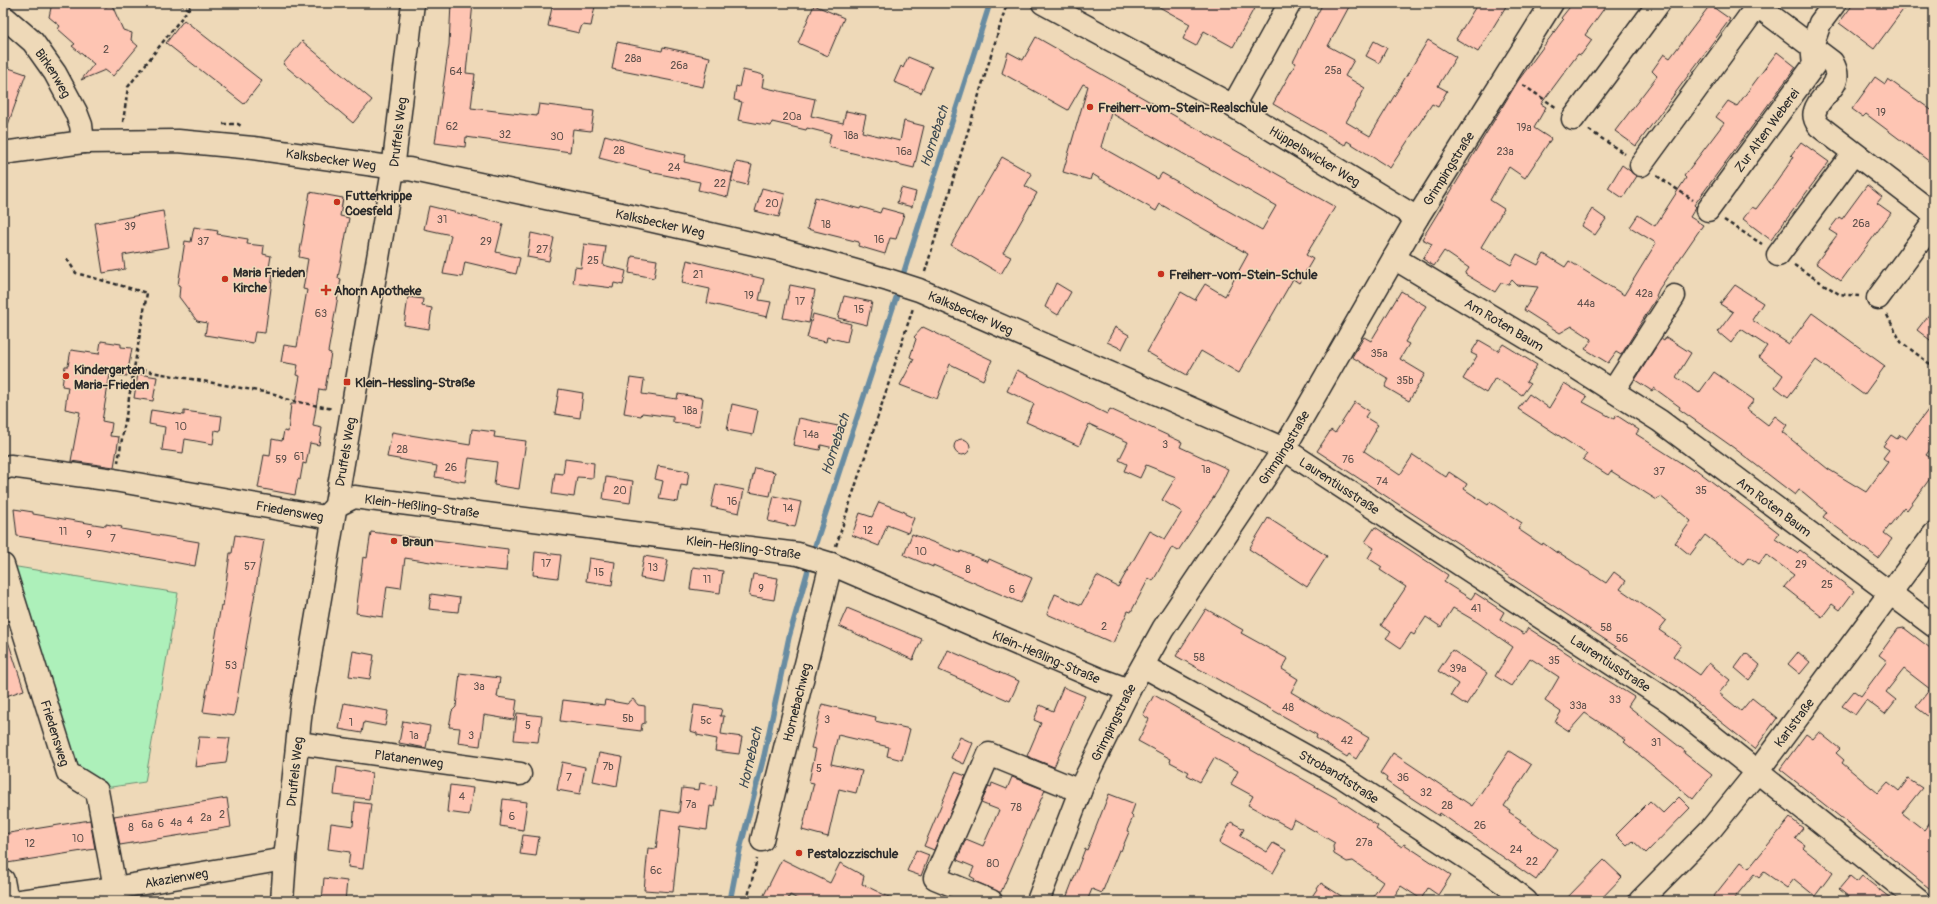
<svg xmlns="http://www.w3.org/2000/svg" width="1937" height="904" font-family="Pangolin,sans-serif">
	<rect width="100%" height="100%" fill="#eed9b8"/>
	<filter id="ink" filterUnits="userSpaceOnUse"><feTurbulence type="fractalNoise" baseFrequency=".025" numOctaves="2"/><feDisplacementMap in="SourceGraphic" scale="8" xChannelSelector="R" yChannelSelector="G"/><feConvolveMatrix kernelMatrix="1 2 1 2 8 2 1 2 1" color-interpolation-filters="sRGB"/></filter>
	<g filter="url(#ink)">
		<path fill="#adf0ba" stroke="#6c8e72" d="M5 565 178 593 145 782 98 789 69 773Z"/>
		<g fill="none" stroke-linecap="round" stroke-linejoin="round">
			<path stroke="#688ca2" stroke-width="5.5" d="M901 281 990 3
				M812 555 899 289
				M730 901 740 849 764 756 789 637 810 563"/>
		</g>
		<path fill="#fec5b3" stroke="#2b2b2b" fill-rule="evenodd" d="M52 3H101L106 7 111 3 123 30 132 33 131 40 138 46 113 76 105 70 81 80 94 64 72 46 75 44 58 29 60 26 49 17Z
			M451 3H473L466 73 475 74 471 108 537 116 539 104 594 111 591 131 573 129 570 152 466 137 465 147 435 143 449 45Z
			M553 3H587L595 6 591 26 582 25 579 33 548 26Z
			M1152 3H1257L1233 47 1204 31 1196 46 1183 39 1190 24Z
			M1323 3H1351L1328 46 1354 60 1345 76 1365 88 1346 122 1370 136 1428 40 1456 57 1438 86 1447 91 1438 107 1432 104 1390 168 1347 141 1345 145 1273 104 1296 63 1293 62Z
			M1478 3H1508L1478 52 1456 39Z
			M1573 3H1608L1585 35 1592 40 1581 55 1578 54 1541 104 1546 107 1534 128 1551 139 1525 178 1509 167 1490 200 1504 209 1481 247 1511 265 1517 254 1538 265 1544 254 1565 267 1569 261 1624 295 1656 243 1630 227 1638 215 1655 226 1686 178 1684 176 1724 123 1716 117 1728 101 1737 106 1777 52 1796 67 1694 205 1696 207 1690 217 1703 225 1659 289 1656 296 1657 297 1621 355 1616 352 1608 363 1585 349 1592 339 1572 326 1560 333 1524 310 1538 287 1517 285 1512 280 1509 284 1501 283 1495 292 1465 274 1469 268 1444 251 1434 266 1423 259 1432 244 1422 239 1518 81 1563 20 1561 18Z
			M1854 3H1908L1874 49 1839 23Z
			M814 5 844 18 828 56 798 43Z
			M1710 5 1730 19 1636 146 1615 131 1657 76 1652 71 1664 54 1670 58Z
			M184 20 262 81 244 104 166 43Z
			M1036 37 1335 207 1306 255 1313 259 1299 283 1293 279 1239 373 1201 351 1187 375 1147 352 1181 292 1195 300 1205 284 1225 296 1248 254 1160 204 1156 211 1092 174 1090 180 1063 172 1088 86 1083 84 1068 110 1002 73 1008 52 1023 60ZM1111 113 1276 206 1262 230 1162 173 1158 179 1101 147Z
			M302 41 372 100 353 123 283 64Z
			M1374 41 1387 48 1379 63 1366 56Z
			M617 42 662 51 663 47 710 57 703 87 612 69Z
			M908 57 932 67 921 93 894 82 901 66 903 68Z
			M3 66 26 74 5 133 3 132Z
			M743 70 764 75 762 87 815 99 811 116 843 123 846 111 866 115 862 132 900 141 904 121 924 126 914 168 828 147 831 134 807 128 806 130 772 122 771 126 738 120 742 102 734 100 736 86 739 87Z
			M1875 77 1885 84 1888 79 1934 112V165L1866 114 1863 117 1852 109Z
			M605 135 643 146 686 155 684 162 733 173 728 197 698 190 700 182 649 172 650 171 599 158Z
			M1801 142 1829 162 1771 240 1743 219 1752 207 1756 209 1775 184 1789 164 1793 157 1791 155Z
			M1002 157 1032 174 1025 186 1037 193 1003 253 1011 257 1001 274 951 245Z
			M736 162 752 165 747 185 731 181Z
			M1622 165 1637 176 1623 198 1608 188Z
			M1867 185 1882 197 1877 203 1891 213 1841 281 1816 263 1837 235 1829 230 1839 217 1842 219Z
			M762 188 785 194 779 217 755 211Z
			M901 188 916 192 912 207 897 203Z
			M310 192 343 198 340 216 349 218 338 278 341 279 338 296 328 352 331 353 325 390 319 389 313 426 322 428 319 445 310 443 306 464 303 463 300 480 298 479 295 495 258 488 264 455 270 456 272 439 282 441 284 431 288 432 291 404H295L300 376 296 375 298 365 281 362 284 345 297 347 307 290 303 289 308 259 299 257Z
			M815 197 860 209 861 207 880 213 882 208 904 214 896 239 890 238 885 254 858 246 859 242 807 229Z
			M429 206 503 224 496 252 520 258 516 274 465 262 462 277 443 274 451 235 424 229Z
			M1592 209 1606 219 1595 235 1582 226Z
			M163 211 169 247 123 255 125 269 103 273 95 223Z
			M194 227 218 231 217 234 248 239 247 244 264 246 263 254 271 256 268 273H273L265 333 255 332 253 343 205 335 207 323 197 321 179 297 180 286 178 285 185 241 191 242Z
			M531 233 554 238 549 261 527 257Z
			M584 244 606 247 603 265 626 271 623 285 614 283 613 288 573 283 575 267 581 268Z
			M632 256 657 260 654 278 629 273Z
			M687 260 764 279 759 300 771 302 767 317 707 303 710 289 682 283Z
			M1056 283 1071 292 1058 315 1045 307Z
			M790 285 815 290 809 323 783 318Z
			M1735 285 1763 303 1752 320 1789 344 1812 313 1885 366 1864 395 1816 360 1788 397 1775 387 1783 375 1759 357 1767 346 1741 329 1731 343 1718 332 1733 312 1720 304Z
			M1401 291 1426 306 1405 342 1409 344 1400 359 1425 374 1409 401 1385 387 1389 379 1352 357 1364 337 1371 341Z
			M844 296 872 302 867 325 838 318Z
			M408 297 423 299 422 306 432 308 429 329 404 325Z
			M1934 308V343L1917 330Z
			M813 314 851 324 847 342 827 337 826 342 807 338Z
			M923 327 992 360 983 380 950 364 937 399 900 385 914 359 910 357 916 339 914 337Z
			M1115 327 1129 335 1122 349 1107 342Z
			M1666 337 1691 353 1676 377 1699 393 1714 372 1754 400 1747 409 1768 425 1775 416 1787 425 1782 432 1828 469 1866 492 1888 462 1883 458 1889 450 1883 446 1891 435 1897 439 1900 435 1906 439 1934 402V444L1926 455 1934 460V473L1907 510 1904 507 1884 533 1892 539 1878 558 1823 517 1827 512 1803 492 1799 490 1795 495 1734 448 1679 409 1680 407 1654 388 1652 391 1635 380 1661 339 1664 341Z
			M1479 340 1498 351 1503 344 1537 365 1526 382 1530 384 1522 395 1495 378 1486 393 1463 379 1477 356 1471 353Z
			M101 341 121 344V347L132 348 127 376 110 374 102 421 112 423 110 436 119 437 114 467 71 461 80 412 65 409 68 387 62 386 65 366H68L71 350 99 354Z
			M1017 370 1107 414 1110 409 1182 442 1180 447 1228 469 1219 489 1178 551 1172 547 1153 581 1149 578 1131 612 1128 611 1113 643 1047 614 1055 594 1081 605 1097 576 1118 587 1150 531 1165 539 1182 512 1162 500 1176 477 1146 465 1140 478 1124 471 1127 464 1119 460 1128 442 1089 424 1079 446 1026 422 1034 404 1007 391Z
			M138 374 157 377 153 401 134 398Z
			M630 378 644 380 642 394 677 399 678 394 703 398 699 426 673 422V417L642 413 641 416 624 413Z
			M1564 383 1587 397 1583 402 1614 419 1616 415 1639 430 1636 434 1692 470 1694 468 1779 533 1775 539 1797 553 1800 550 1854 591 1840 610 1832 604 1822 617 1784 587 1794 575 1766 554 1759 564 1749 557 1743 564 1705 535 1690 555 1675 543 1691 521 1660 496 1657 500 1611 471 1608 475 1583 459 1587 454 1518 409 1529 394 1549 408Z
			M559 389 583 393 580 418 555 414Z
			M1355 402 1369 411 1365 417 1378 425 1375 429 1376 430 1364 451 1400 475 1413 455 1446 477 1449 472 1467 484 1464 489 1488 505 1490 502 1522 523 1518 529 1542 545 1543 543 1557 553 1558 552 1606 583 1614 572 1626 581 1620 589 1666 621 1659 630 1681 645 1673 656 1700 675 1709 663 1730 680 1719 693 1741 711 1752 698 1777 718 1755 749 1676 686 1317 451 1331 430 1335 433Z
			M732 404 758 410 753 435 727 430Z
			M151 410 184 415V411L222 416 220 431 215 430 213 444 185 439 183 453 162 450 165 427 149 424Z
			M799 418 838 426 834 448 821 445 820 450 793 445Z
			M472 429 495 432 494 437 526 441 519 489 494 485 497 462 469 458 465 482 435 477 437 466 387 457 392 432 470 445Z
			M954 447a8 8 0 1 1 16 0a8 8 0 1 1-16 0Z
			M565 459 594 463 593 478 577 477 574 497 552 494 555 473 563 474Z
			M658 466 689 471 687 486 681 485 678 502 659 499 663 481 655 479Z
			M755 468 775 472 770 496 749 492Z
			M606 477 633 481 630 503 603 499Z
			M716 484 744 490 739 513 711 507Z
			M774 496 801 502 795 527 768 521Z
			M879 502 905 512V514L914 518 908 533 887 525 879 546 852 535 860 513 872 517Z
			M14 509 33 512V514L106 526V524L122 527 121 529 199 542 195 566 102 549 17 536Z
			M1268 518 1327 556 1307 587 1249 549Z
			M1375 527 1448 575 1444 582 1471 599 1475 593 1504 612 1500 619 1524 634 1528 628 1573 657 1572 658 1634 697 1628 706 1685 751 1684 753 1712 775 1693 799 1624 742 1626 740 1585 713 1569 731 1555 722 1561 712 1545 701 1559 677 1530 658 1511 686 1495 676 1513 647 1477 622 1453 608 1441 627 1426 617 1414 635 1411 633 1401 648 1386 638 1391 632 1381 625 1406 587 1380 570 1382 567 1368 558 1374 548 1365 542Z
			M371 532 508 549 506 571 456 566 405 558 401 588 387 586 383 617 356 613 363 557 367 558Z
			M912 534 960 553 961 551 988 562 989 559 1032 578 1021 603 933 565V567L904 555Z
			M235 535 264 540 234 716 203 712 221 605 223 606 230 553H232Z
			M535 552 561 555 558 578 533 575Z
			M644 556 668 560 664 582 640 578Z
			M589 558 615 562 612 585 586 581Z
			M693 567 723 571 720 593 690 589Z
			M753 574 778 578 774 600 749 596Z
			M431 594 460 598 458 612 429 609Z
			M847 608 922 639 913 660 839 626Z
			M1206 609 1243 630 1241 633 1288 659 1282 669 1298 679 1291 692 1369 738 1356 759 1349 754 1347 757 1316 738 1317 735 1176 656Z
			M1904 628 1934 651V721L1916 707 1930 689 1904 669 1886 692 1896 700 1885 714 1866 700 1855 715 1842 706 1854 691 1861 696 1887 661 1879 655 1898 629Z
			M3 635H6L24 690 3 697Z
			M948 650 1019 681 1010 701 939 670Z
			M1452 650 1487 673 1466 705 1451 695 1458 684 1438 671Z
			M353 651 374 655 370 679 349 676Z
			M1798 652 1810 662 1800 674 1788 664Z
			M1746 653 1760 665 1749 680 1735 668Z
			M460 673 500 678 497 697 517 700 514 720 484 715 480 746 458 743 460 728 449 727 452 711 456 707Z
			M1063 687 1085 696 1054 767 1027 756 1041 723 1034 720 1040 705 1053 711Z
			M1154 695 1336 798 1378 826 1376 829 1402 847 1404 844 1451 875 1438 895 1428 888 1421 899 1401 886 1391 901H1370L1383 882 1353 861 1347 862 1334 854 1333 846 1335 843 1294 819 1290 828 1248 805 1253 796 1231 784 1238 771 1214 758 1200 782 1187 775 1189 772 1170 762 1171 759 1138 741 1149 719 1143 715Z
			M633 699 638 705 645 706V723L642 724 641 731 560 721 563 700 604 705 605 700 627 704Z
			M344 703 388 711 385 726 364 722 362 733 339 729Z
			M822 704 876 717 875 721 910 729 902 760 887 756 889 747 838 735 831 764 862 771 856 793 839 789 828 837 802 830 814 783 809 782 816 749 811 748Z
			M694 705 722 709 720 716H724L721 734 742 737 739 754 715 751 717 739 697 735V733L690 731Z
			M517 713 542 716 538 742 514 740Z
			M403 721 430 726 426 748 399 743Z
			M1819 732 1840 749 1836 753 1844 760 1842 763 1878 793 1888 782 1899 791 1908 779 1922 788 1902 813 1924 830 1934 817V892L1780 769 1806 734 1813 739Z
			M199 737 230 738 226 763 195 767Z
			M960 737 973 743 964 764 951 758Z
			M1509 751 1531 765 1504 806 1510 810 1509 812 1521 820 1519 822 1557 849 1536 880 1440 813 1439 816 1396 788 1386 781 1387 778 1380 773 1393 753 1472 806Z
			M599 753 622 757 617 786 593 781Z
			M562 762 585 767 580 794 557 790Z
			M337 767 372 773 369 799 334 795Z
			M955 772 966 776 934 850 924 846Z
			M1012 777 1045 790 1001 892H999L974 881 975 879 970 876 974 867 957 860 966 839 983 846 999 810 981 803 989 786 991 787 992 783 1007 789Z
			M700 783 717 786 714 807 710 806 707 830 680 826 673 892 644 890 648 848 656 849 661 810 679 813 682 788 699 790Z
			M450 785 473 788 469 815 447 812Z
			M1109 794 1135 804 1131 815 1133 817 1127 831 1129 832 1121 851 1119 850 1102 893 1092 889 1087 901H1065L1085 849 1087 850Z
			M1679 797 1690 808 1646 853 1633 841 1627 846 1616 835 1650 801 1663 813Z
			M227 798 231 827 120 845 114 816Z
			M503 799 527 802 523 830 500 826Z
			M355 802 371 804 363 869 348 867 350 852 328 849 331 823 353 826Z
			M1790 818 1803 828 1795 838 1805 845 1803 848 1804 849 1833 872 1815 896 1794 879 1787 888 1764 872 1759 878 1754 874 1732 901H1710L1741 862 1749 868Z
			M90 820 95 849 7 863 3 834Z
			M1231 822 1244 829 1240 836 1267 852 1273 843 1286 850 1273 873 1219 843Z
			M523 835 539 837 536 856 520 854Z
			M916 850 929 855 921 876 907 871Z
			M782 859 830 883 840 863 864 876 862 884 897 901H801L790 895 787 901H761Z
			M1604 860 1622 877 1599 901H1564Z
			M1850 876 1857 882 1862 876 1894 901H1854L1839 889Z
			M324 878 347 881 345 901H322Z
			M1321 883 1349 901H1309Z"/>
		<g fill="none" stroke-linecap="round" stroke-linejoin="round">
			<g stroke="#2b2b2b" stroke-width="25">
				<g id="minor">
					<path id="s1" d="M1043 3 1233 106 1417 218"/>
					<path d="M1754 3 1832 62C1847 87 1820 92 1815 111 1813 117 1816 122 1819 126L1934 214"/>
					<path id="s2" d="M3 16 33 42 55 73 76 112 81 125 83 142"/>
					<path d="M1233 106 1290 3"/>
					<path d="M1573 119 1659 3"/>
					<path id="s3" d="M3 153 83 142 178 141 253 148 382 166 393 170 409 169 640 218 785 251 888 280 919 290 1284 449 1670 702 1919 901"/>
					<path d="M1641 165 1757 6"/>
					<path id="s4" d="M1708 210 1814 65 1812 46 1820 23 1835 3"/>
					<path d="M1778 255 1853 154"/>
					<path id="s5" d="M1394 258 1572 365 1660 421 1934 626"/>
					<path d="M1878 298 1934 222"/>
					<path d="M1613 391 1674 296"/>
					<path id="s6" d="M3 469 10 466 114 480 325 517 336 506 354 497 798 554 831 564 1099 679 1129 690"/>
					<path id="s7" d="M3 565 68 773 97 791 115 888"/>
					<path id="s8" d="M1143 666 1338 774 1471 861 1505 884 1526 901"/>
					<path id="s9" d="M298 743 520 774"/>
					<path id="s10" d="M762 840 831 564"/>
					<path d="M3 880 7 901"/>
					<path id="s11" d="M20 901 115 888 285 859"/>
					<path id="s12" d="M282 901 285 859 301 709 393 170 413 3"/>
					<path d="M991 901 935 878 989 754 1080 791"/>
					<path id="s13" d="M1038 901 1084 781 1129 690 1163 629 1284 449 1417 218 1552 3"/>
					<path id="s14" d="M1640 901 1711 829 1757 772 1934 534"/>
				</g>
			</g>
			<path stroke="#2b2b2b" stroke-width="2.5" stroke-dasharray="4 3" stroke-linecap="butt" d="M180 3 188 9
				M1523 85 1557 108
				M123 122 128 87 193 3
				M223 124H238L241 126
				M1589 130 1625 154
				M1657 176 1693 200
				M1724 220 1762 244
				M67 259 76 273 147 293 118 462
				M1794 265 1839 294 1859 296
				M925 272 1007 3
				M1887 315 1901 342 1934 367
				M135 369 275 394 284 399 333 409
				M836 546 913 308
				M747 901 757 859"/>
			<use href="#minor" stroke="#eed9b8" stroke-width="22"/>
		</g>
	</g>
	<g fill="#c8321e" stroke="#eed9b8" stroke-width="1.5">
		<circle cx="1090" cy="107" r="4"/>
		<circle cx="337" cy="202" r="4"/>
		<circle cx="1161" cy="274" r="4"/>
		<circle cx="225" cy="279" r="4"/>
		<path d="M324 284h4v4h4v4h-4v4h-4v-4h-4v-4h4z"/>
		<circle cx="66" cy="376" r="4"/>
		<rect x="343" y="378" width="8" height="8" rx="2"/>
		<circle cx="394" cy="541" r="4"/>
		<circle cx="799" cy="853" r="4"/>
	</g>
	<g text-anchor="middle" stroke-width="3" stroke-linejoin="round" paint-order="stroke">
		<g font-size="11" fill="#60524d">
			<text x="106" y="53">2</text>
			<text x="633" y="62">28a</text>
			<text x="679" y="69">26a</text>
			<text x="1333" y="74">25a</text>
			<text x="456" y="75">64</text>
			<text x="1881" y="116">19</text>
			<text x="792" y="120">20a</text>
			<text x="452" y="130">62</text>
			<text x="1524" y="131">19a</text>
			<text x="505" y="138">32</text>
			<text x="851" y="139">18a</text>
			<text x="557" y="140">30</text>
			<text x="619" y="154">28</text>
			<text x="904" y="155">16a</text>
			<text x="1505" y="155">23a</text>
			<text x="674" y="171">24</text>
			<text x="720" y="187">22</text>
			<text x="772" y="207">20</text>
			<text x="442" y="223">31</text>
			<text x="1861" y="227">26a</text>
			<text x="826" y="228">18</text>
			<text x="130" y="230">39</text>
			<text x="879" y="243">16</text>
			<text x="203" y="245">37</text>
			<text x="486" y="245">29</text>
			<text x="542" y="253">27</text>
			<text x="593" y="264">25</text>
			<text x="698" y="278">21</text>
			<text x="1644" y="297">42a</text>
			<text x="749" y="299">19</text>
			<text x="800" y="305">17</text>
			<text x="1586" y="307">44a</text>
			<text x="859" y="313">15</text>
			<text x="321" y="317">63</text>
			<text x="1379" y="357">35a</text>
			<text x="1405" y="384">35b</text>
			<text x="690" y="414">18a</text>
			<text x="181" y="430">10</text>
			<text x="811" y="438">14a</text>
			<text x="1165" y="448">3</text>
			<text x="402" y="453">28</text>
			<text x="299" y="460">61</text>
			<text x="281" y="463">59</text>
			<text x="1348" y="463">76</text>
			<text x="451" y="471">26</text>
			<text x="1206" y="473">1a</text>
			<text x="1659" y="475">37</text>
			<text x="1382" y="485">74</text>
			<text x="620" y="494">20</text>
			<text x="1701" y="494">35</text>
			<text x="732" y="505">16</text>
			<text x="788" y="512">14</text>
			<text x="868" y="534">12</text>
			<text x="63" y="535">11</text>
			<text x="89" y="538">9</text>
			<text x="113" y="542">7</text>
			<text x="921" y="555">10</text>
			<text x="546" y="567">17</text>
			<text x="1801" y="568">29</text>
			<text x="250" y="570">57</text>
			<text x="653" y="571">13</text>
			<text x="968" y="573">8</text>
			<text x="599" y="576">15</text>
			<text x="707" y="583">11</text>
			<text x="1827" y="588">25</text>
			<text x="761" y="592">9</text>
			<text x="1012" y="593">6</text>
			<text x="1476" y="612">41</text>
			<text x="1104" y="630">2</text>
			<text x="1606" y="631">58</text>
			<text x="1622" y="642">56</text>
			<text x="1199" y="661">58</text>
			<text x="1554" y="664">35</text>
			<text x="231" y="669">53</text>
			<text x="1458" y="672">39a</text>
			<text x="479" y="690">3a</text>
			<text x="1615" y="703">33</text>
			<text x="1578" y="709">33a</text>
			<text x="1288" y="711">48</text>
			<text x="628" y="722">5b</text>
			<text x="827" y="723">3</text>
			<text x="706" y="724">5c</text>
			<text x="351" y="726">1</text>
			<text x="528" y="729">5</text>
			<text x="414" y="739">1a</text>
			<text x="471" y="739">3</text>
			<text x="1347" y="744">42</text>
			<text x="1656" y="746">31</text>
			<text x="608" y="770">7b</text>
			<text x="819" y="772">5</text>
			<text x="569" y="781">7</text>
			<text x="1403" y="781">36</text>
			<text x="1426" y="796">32</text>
			<text x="462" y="800">4</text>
			<text x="691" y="808">7a</text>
			<text x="1447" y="809">28</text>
			<text x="1016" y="811">78</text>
			<text x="222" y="818">2</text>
			<text x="512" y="820">6</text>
			<text x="206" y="821">2a</text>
			<text x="190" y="824">4</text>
			<text x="176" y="826">4a</text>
			<text x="161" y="827">6</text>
			<text x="147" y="828">6a</text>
			<text x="1480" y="829">26</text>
			<text x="131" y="831">8</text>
			<text x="78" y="842">10</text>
			<text x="1364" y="846">27a</text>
			<text x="30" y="847">12</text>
			<text x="1516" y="853">24</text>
			<text x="1532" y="865">22</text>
			<text x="993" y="867">80</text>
			<text x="656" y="874">6c</text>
		</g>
		<g font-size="13" fill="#2b2b2b" stroke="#eed9b8">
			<text dy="5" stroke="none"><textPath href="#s2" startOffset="77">Birkenweg</textPath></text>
			<text dy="5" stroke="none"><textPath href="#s4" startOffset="99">Zur Alten Weberei</textPath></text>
			<text dy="5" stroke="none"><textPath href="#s12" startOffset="778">Druffels Weg</textPath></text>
			<text dy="5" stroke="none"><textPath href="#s1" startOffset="312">Hüppelswicker Weg</textPath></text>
			<text dy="5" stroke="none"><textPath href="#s3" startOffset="330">Kalksbecker Weg</textPath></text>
			<text dy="5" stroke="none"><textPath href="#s13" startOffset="842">Grimpingstraße</textPath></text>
			<text dy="5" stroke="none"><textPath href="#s3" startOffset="666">Kalksbecker Weg</textPath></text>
			<text dy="5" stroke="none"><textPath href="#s3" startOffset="990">Kalksbecker Weg</textPath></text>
			<text dy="5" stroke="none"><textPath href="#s5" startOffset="129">Am Roten Baum</textPath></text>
			<text dy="5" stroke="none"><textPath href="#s13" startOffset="518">Grimpingstraße</textPath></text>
			<text dy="5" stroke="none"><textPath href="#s12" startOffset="454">Druffels Weg</textPath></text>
			<text dy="5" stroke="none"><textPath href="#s3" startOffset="1398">Laurentiusstraße</textPath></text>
			<text dy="5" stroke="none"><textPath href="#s6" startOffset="431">Klein-Heßling-Straße</textPath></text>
			<text dy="5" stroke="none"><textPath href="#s5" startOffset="455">Am Roten Baum</textPath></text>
			<text dy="5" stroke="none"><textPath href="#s6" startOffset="291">Friedensweg</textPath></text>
			<text dy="5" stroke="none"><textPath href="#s6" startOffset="755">Klein-Heßling-Straße</textPath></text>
			<text dy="5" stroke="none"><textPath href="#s6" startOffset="1079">Klein-Heßling-Straße</textPath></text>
			<text dy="5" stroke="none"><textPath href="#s3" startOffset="1722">Laurentiusstraße</textPath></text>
			<text dy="5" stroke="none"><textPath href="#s10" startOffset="142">Hornebachweg</textPath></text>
			<text dy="5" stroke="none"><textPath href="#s13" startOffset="194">Grimpingstraße</textPath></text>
			<text dy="5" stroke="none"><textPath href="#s14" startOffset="236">Karlstraße</textPath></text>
			<text dy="5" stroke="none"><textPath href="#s7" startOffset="176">Friedensweg</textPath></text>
			<text dy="5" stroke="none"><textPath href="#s9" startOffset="112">Platanenweg</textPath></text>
			<text dy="5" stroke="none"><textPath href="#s12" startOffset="130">Druffels Weg</textPath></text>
			<text dy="5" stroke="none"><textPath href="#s8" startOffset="225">Strobandtstraße</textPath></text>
			<text dy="5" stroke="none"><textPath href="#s11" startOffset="158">Akazienweg</textPath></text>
		</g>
		<g font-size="13" font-weight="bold" fill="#2b2b2b" stroke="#eed9b8" text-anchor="start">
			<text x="1098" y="112">Freiherr-vom-Stein-Realschule</text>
			<text x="345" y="200">Futterkrippe<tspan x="345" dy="15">Coesfeld</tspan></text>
			<text x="233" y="277">Maria Frieden<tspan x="233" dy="15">Kirche</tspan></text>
			<text x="1169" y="279">Freiherr-vom-Stein-Schule</text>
			<text x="334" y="295">Ahorn Apotheke</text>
			<text x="74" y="374">Kindergarten<tspan x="74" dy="15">Maria-Frieden</tspan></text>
			<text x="355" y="387">Klein-Hessling-Straße</text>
			<text x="402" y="546">Braun</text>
			<text x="807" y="858">Pestalozzischule</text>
		</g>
		<g font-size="14" font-style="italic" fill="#3f4b53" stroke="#eed9b8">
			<text transform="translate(934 136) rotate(-72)" y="5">Hornebach</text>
			<text transform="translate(835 444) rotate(-72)" y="5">Hornebach</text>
			<text transform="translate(750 758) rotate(-77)" y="5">Hornebach</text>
		</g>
	</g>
	<rect width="1937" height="904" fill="none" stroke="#eed9b8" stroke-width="16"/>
	<rect x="8" y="8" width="1921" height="888" fill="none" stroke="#2b2b2b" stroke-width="1.5" filter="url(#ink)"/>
</svg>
